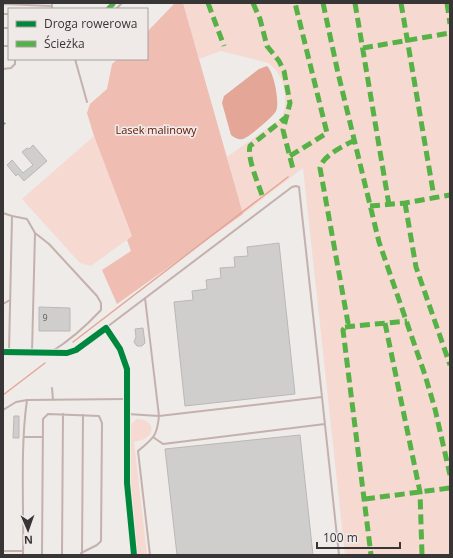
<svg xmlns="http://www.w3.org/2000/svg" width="453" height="558" font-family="'Open Sans',sans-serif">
	<rect width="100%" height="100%" fill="#eeebe9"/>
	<path fill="#f6d9d1" d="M183 3H450V555H345L303 168 243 214 227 157 282 118 285 107V94L282 80 276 70 269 63 221 51 199 59Z
		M94 136 132 236 91 266 80 263 22 199Z
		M137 419C148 418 158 429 146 438 143 440 138 441 134 442L147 555H137L130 490V427L132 423Z"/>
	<path fill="#efbdb1" d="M175 3H183L243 214 117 304 102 270 131 251 127 240 132 236 94 136 87 113 90 104 107 89 112 64 118 59H147V32Z"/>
	<path fill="#e3a697" d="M267 66C274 72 280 103 276 111 274 116 248 138 243 139 238 140 235 138 231 135L222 103 224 96 259 69Z"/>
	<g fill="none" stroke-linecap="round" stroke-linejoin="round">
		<path stroke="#e3a697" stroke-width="1.5" d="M73 342 288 177
			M3 395 45 363"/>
	</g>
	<path fill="#d0cecd" stroke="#bab8b7" d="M33 145 47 161 24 181 18 174 16 176 7 165 12 160 23 173 33 165 22 152 27 148 29 149Z
		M279 243 295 394 185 406 174 302 193 300 192 291 207 289 206 280 221 278 220 268 235 267 234 257 248 256 247 247Z
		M39 307 70 308V331H39Z
		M143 328 145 343 142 346H137L134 342 136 337 135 329Z
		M14 416H19V438H13Z
		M300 435 313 555H177L165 449Z"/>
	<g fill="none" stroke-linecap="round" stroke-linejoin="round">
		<path stroke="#c4b1ad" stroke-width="2" d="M52 3V9
			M3 4 52 6
			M116 9 122 3
			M3 14H9
			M3 28H9
			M3 46H9
			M75 59 87 102
			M3 69 11 68 15 64V59
			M3 213 12 216
			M35 233 49 244 97 296 101 303V310C87 325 69 341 51 352
			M145 298 159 416C157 436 154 438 138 451L150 555
			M3 304 10 300
			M107 327 292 187 296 186 299 187 322 397
			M9 351 12 216 27 219 35 233 32 352
			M52 388 53 400
			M3 410 16 402 27 400 126 399
			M128 414 159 416 322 397 339 555
			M24 437H43
			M153 437 163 444 325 424
			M3 551H23
			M23 555C24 505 20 449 27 400
			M42 555 43 419 48 414 99 416 102 423 101 541 97 545 81 553
			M62 555 63 414
			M82 555 83 415"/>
		<path stroke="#c4b1ad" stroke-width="3.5" d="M108 9 114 3"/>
		<path stroke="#c4b1ad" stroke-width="4.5" d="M3 352 67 353 76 350 106 328 120 349 127 369V483L134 555"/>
		<path stroke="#56b246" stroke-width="5" stroke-dasharray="10 5" stroke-linecap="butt" d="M208 3 224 46
			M253 3 260 19 267 46 279 61 284 71 290 103 283 130 293 169
			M323 3 338 73 379 242 425 375 435 409 450 475
			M355 3 389 205
			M401 3 434 197
			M447 3 450 24
			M108 9 114 3
			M363 48 450 33
			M3 124 4 125
			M355 140C345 145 322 156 320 168L348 323 343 330 371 555
			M290 156 327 133 295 3
			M262 195C258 183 247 158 250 146L285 118
			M405 203 416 267 450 365
			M370 206 405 203 450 195
			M385 323 420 492 422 555
			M345 327 407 321
			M365 499 450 488"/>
		<g stroke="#efeae8" stroke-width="8">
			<path id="cycleway" d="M3 352 67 353 76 350 106 328 120 349 127 369V483L134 555"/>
		</g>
		<use href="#cycleway" stroke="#00873e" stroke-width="6"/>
	</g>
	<g text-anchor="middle" stroke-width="3.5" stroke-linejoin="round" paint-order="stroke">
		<g font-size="9" fill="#5d5b5b">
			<text x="45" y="321">9</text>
		</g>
		<g font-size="11" fill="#601302" stroke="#efeae8">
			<text x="156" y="134">Lasek malinowy</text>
		</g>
	</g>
	<rect width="453" height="558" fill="none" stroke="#373535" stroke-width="8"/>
	<rect x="8" y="8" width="140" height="52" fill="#efeae8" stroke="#a5a2a0"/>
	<rect x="16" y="21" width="20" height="6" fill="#00873e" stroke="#a5a2a0"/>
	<text x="44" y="28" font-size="12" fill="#373535">Droga rowerowa</text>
	<rect x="16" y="41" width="20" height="6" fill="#56b246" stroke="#a5a2a0"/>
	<text x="44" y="48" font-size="12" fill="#373535">Ścieżka</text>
	<g transform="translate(28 530) rotate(178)" stroke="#efeae8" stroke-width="3" paint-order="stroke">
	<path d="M0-3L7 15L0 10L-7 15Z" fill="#373535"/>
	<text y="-6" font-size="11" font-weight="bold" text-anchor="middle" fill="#373535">N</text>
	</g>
	<path d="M317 542v6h83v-6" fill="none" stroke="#373535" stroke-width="2"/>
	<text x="323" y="542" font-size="12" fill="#373535" stroke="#efeae8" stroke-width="3" paint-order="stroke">100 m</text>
</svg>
